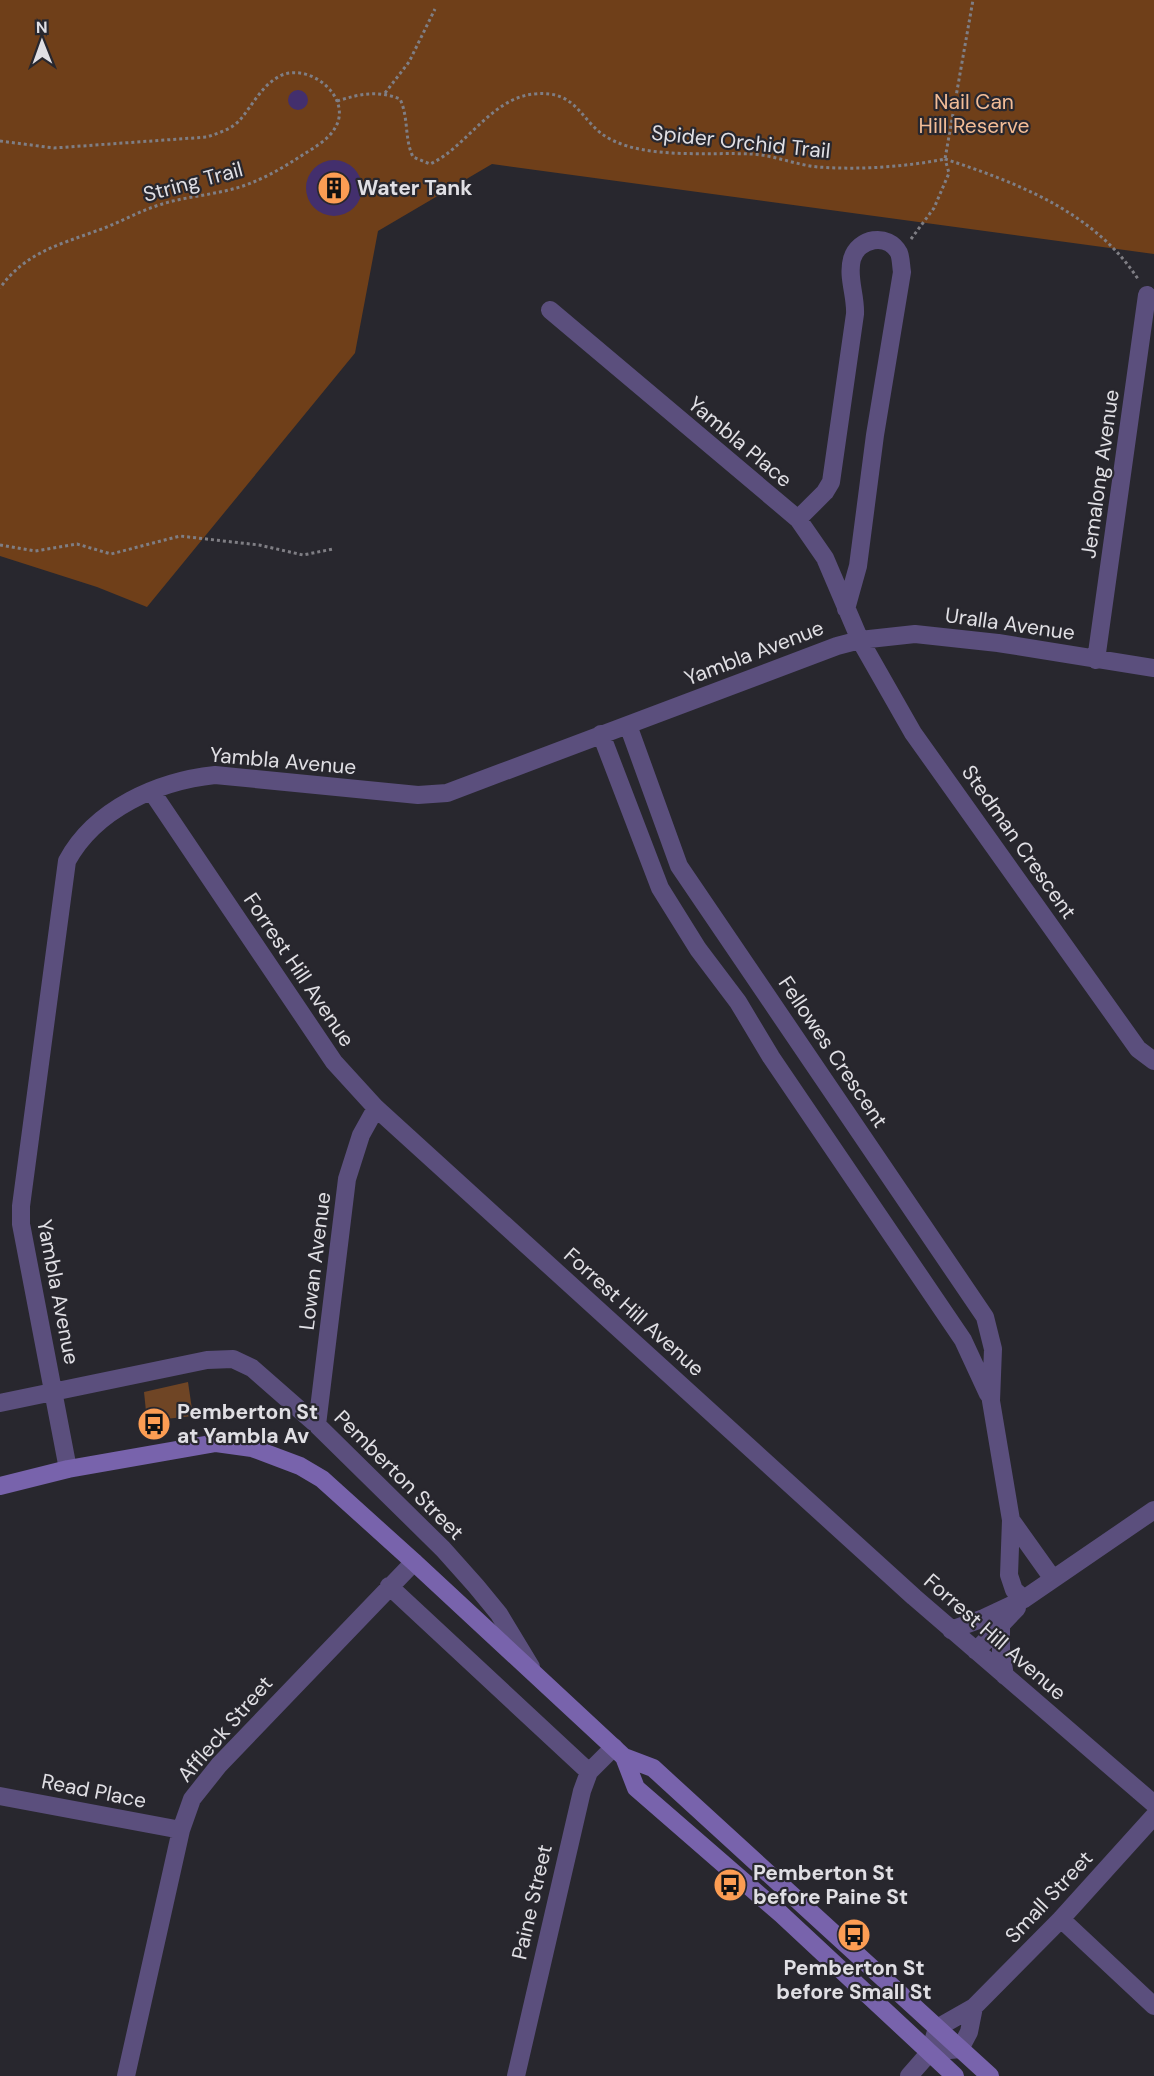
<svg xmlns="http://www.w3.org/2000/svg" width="1154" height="2076" font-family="'DM Sans',sans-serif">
	<rect width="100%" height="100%" fill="#28272e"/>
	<path fill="#6f4525" d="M188 1382 193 1416 147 1421 144 1392Z"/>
	<path fill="#6f3f19" d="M0 0H1154V254L492 164 378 231 355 353 147 607 97 587 0 556Z"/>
	<path fill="#432f6d" d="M288 100a10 10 0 1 1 20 0a10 10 0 1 1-20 0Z
		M306 188a28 28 0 1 1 56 0a28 28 0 1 1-56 0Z"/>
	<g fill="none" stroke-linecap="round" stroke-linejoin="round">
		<path stroke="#7f7e84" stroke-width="3" stroke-dasharray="3 3" stroke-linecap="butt" d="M385 93 409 62 435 9
			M337 101C360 94 377 90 400 99 409 118 404 138 413 157L430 164C466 148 491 98 534 94 580 89 580 125 612 140 650 159 710 152 751 154 774 155 796 165 818 167 860 170 904 167 945 159L973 0
			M0 141 54 148 207 137C218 133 230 130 239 121 253 105 262 84 282 75 312 63 353 99 335 128 329 139 314 148 304 154 284 167 266 178 243 186 216 195 186 196 159 205 137 212 117 224 96 231 58 245 25 253 0 288
			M945 159C1018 183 1094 212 1138 279
			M911 239 934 208 949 173 945 159
			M0 545 35 551 77 544 111 554 180 536 259 545 303 555 333 549"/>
		<path stroke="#5b4f7d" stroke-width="18" d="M550 310 798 519 825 558 860 640 913 733 1138 1049 1154 1061
			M798 519 825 492 831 482 855 314C856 295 847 277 852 259 858 238 888 232 899 253 901 258 901 266 902 272L875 435 858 566 846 609
			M1096 660 1147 295
			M628 725 679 866 985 1317 993 1349 991 1401 1011 1520 1009 1575 1014 1590 1024 1599
			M601 734 660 888 698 949 738 1002 771 1057 963 1340 988 1394
			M152 792 334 1062 376 1108 914 1597 1154 1804
			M0 1403 207 1360 233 1359 252 1368 317 1425 443 1549 476 1586 499 1614 531 1667
			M317 1425 347 1179 361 1135 376 1108
			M68 1469 21 1224V1206L67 861C95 809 158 781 215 775L418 795 447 793 837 646 860 640 915 634 998 643 1154 668
			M1011 1520 1053 1579
			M389 1586 589 1772
			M1001 1623V1652L1005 1676
			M951 1630 984 1618 1024 1599 1154 1510
			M976 1651 1017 1608
			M0 1796 181 1830
			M1061 1919 1154 2006
			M930 2052 960 2049 969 2032 974 2007
			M126 2076 181 1830 192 1799 219 1765 414 1562
			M516 2076 582 1791 589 1772 614 1747
			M909 2076 930 2052 937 2028 974 2007 1061 1919 1154 1816"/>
		<path stroke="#7863ac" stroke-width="18" d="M0 1486 68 1469 216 1443 252 1448 300 1466 322 1479 414 1562 624 1757 653 1768 990 2076
			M624 1757 636 1788 781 1914 955 2076"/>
	</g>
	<defs>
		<g id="building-disc" transform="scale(1.725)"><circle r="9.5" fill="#fc9d53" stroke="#28272e"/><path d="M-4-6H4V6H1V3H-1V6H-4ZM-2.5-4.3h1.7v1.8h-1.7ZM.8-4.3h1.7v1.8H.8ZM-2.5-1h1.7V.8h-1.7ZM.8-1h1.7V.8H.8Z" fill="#111"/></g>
		<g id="bus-disc" transform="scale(1.725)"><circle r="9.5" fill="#fc9d53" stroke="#28272e"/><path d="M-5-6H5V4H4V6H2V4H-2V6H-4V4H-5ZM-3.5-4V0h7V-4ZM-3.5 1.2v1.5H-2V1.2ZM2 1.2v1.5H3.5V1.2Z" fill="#111"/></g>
	</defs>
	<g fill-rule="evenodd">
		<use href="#building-disc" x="334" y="188"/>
		<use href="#bus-disc" x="154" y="1424"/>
		<use href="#bus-disc" x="730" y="1885"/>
		<use href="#bus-disc" x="854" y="1935"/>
	</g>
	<g text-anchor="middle" stroke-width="4.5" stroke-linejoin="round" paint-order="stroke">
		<g font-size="21" fill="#f3bd97" stroke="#28272e">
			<text x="974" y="109">Nail Can<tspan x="974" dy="24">Hill Reserve</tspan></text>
		</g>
		<g font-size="21" fill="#e0dfe4" stroke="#28272e">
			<text transform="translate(741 142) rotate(6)" y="7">Spider Orchid Trail</text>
			<text transform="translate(193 182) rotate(-15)" y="7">String Trail</text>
			<text transform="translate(740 442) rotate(40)" y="7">Yambla Place</text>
			<text transform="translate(1100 474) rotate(-82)" y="7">Jemalong Avenue</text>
			<text transform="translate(1010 624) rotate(8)" y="7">Uralla Avenue</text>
			<text transform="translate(754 653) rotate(-21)" y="7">Yambla Avenue</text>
			<text transform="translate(283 761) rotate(5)" y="7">Yambla Avenue</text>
			<text transform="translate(1019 842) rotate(55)" y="7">Stedman Crescent</text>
			<text transform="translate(299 970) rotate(56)" y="7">Forrest Hill Avenue</text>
			<text transform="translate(833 1052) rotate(56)" y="7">Fellowes Crescent</text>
			<text transform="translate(315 1261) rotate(-83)" y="7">Lowan Avenue</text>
			<text transform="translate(58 1292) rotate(79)" y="7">Yambla Avenue</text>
			<text transform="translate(634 1312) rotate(42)" y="7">Forrest Hill Avenue</text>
			<text transform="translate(399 1475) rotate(45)" y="7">Pemberton Street</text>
			<text transform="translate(995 1637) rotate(41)" y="7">Forrest Hill Avenue</text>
			<text transform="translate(225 1729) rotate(-49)" y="7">Affleck Street</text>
			<text transform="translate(94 1791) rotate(11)" y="7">Read Place</text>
			<text transform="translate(1049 1897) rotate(-47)" y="7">Small Street</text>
			<text transform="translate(532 1902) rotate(-77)" y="7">Paine Street</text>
		</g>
		<g font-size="21" font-weight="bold" fill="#e0dfe4" stroke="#28272e" text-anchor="start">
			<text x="357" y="195">Water Tank</text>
			<text x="177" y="1419">Pemberton St<tspan x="177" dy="24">at Yambla Av</tspan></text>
			<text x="753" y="1880">Pemberton St<tspan x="753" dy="24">before Paine St</tspan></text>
			<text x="854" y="1975" text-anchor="middle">Pemberton St<tspan x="854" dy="24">before Small St</tspan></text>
		</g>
	</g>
	<g transform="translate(42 42) rotate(359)" stroke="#28272e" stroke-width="4.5" paint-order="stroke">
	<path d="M0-4.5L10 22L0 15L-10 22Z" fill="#e0dfe4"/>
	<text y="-9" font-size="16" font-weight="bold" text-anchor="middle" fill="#e0dfe4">N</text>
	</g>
</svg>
